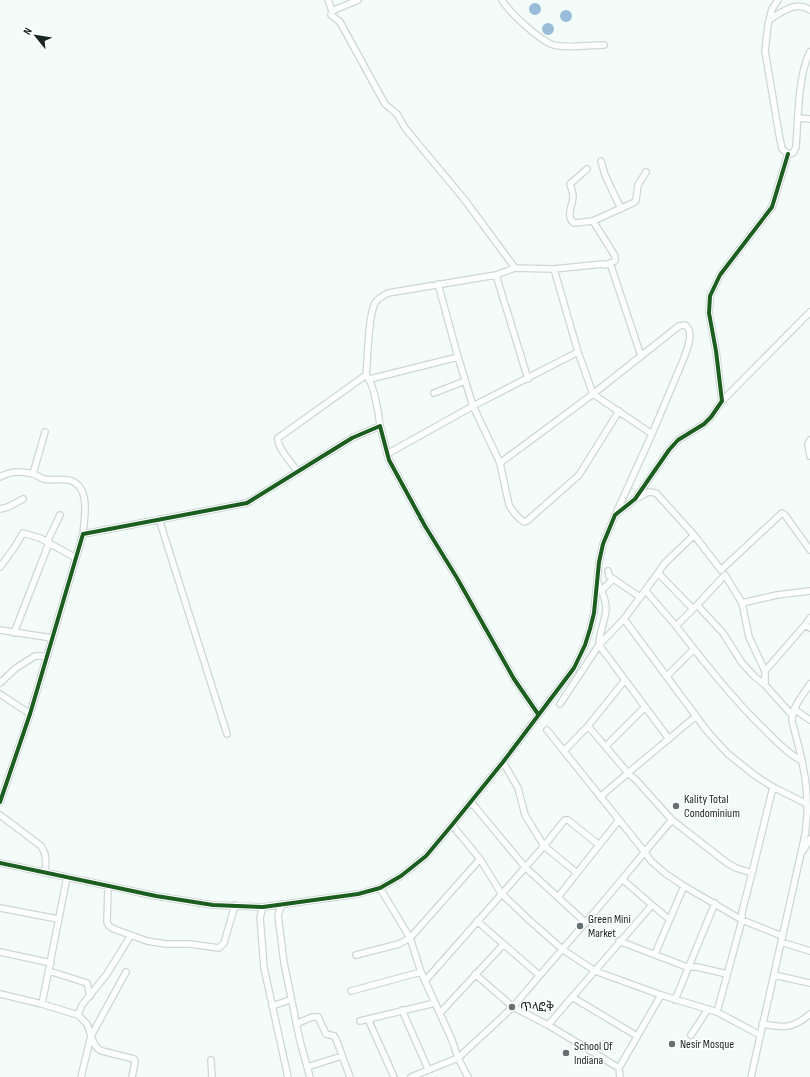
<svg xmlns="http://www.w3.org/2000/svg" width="810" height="1077" font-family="'Sofia Sans Condensed','Noto Sans Ethiopic',sans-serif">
	<rect width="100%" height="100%" fill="#f4fcfa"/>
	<path fill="#99bdd8" d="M529 9a6 6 0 1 1 12 0a6 6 0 1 1-12 0Z
		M560 16a6 6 0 1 1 12 0a6 6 0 1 1-12 0Z
		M542 29a6 6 0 1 1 12 0a6 6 0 1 1-12 0Z"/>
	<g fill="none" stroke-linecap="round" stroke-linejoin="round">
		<g stroke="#cdd8d5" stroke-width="8">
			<path id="minor" d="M328 0 332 11 331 15 340 22 385 104 397 114 405 128 464 199 515 268
				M502 0C509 12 537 38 551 44 561 49 592 45 604 45
				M778 0 772 9 768 25 765 51 779 134 782 149 788 154
				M332 11 358 0
				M770 19C783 12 796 0 810 10
				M799 118 810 119
				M788 154 793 153 796 147C798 121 798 74 810 52
				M601 161 605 175 621 209
				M587 169 570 184C571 188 573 192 573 196 573 205 565 217 574 223L593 221 635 202 636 200 638 185 646 172
				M593 221 615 256V261L610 263
				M554 269 578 352 593 394 652 434
				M496 275 528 379
				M438 284 458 357 473 406 500 463 509 505C513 512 518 518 524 522L527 521 579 475 619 411
				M370 379 458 357
				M434 393 465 381
				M722 401 810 312
				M380 426C379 415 374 383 366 375 368 359 368 315 375 303 378 298 383 296 388 293L496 275 515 268 554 269 603 264 605 265 610 263 641 356
				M810 440 808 444 810 456
				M387 454 473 406 578 352
				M500 463 593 394 679 326 685 325C695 332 687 348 684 358L652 434 617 511
				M298 472C293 465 276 446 278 438L366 375
				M33 474 45 432
				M0 477C10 471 22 471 33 474 37 475 40 478 44 479 57 482 72 474 81 489 88 501 84 521 83 534
				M637 498 649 492 656 493 694 535 721 570 782 513 785 515 810 550
				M0 509 8 507 23 499
				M159 519 227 734
				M47 542 60 515
				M0 567 14 548 23 533 40 538 76 558
				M608 571 609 576 640 597
				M658 573 664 564 694 535
				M597 581C601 589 606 598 606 608 606 620 599 632 599 645L669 739
				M602 590 613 579
				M645 590 676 626
				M742 603 777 595 810 591
				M697 605 725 575 742 603 749 637 765 671V685
				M624 619 707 731 728 754 757 777 773 787 807 804
				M805 625 810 618
				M0 630 52 638
				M14 633 49 543
				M765 671 805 625 810 628
				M667 676 694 649
				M0 683 16 668 35 656H47
				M0 694 30 714
				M560 704 599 645 624 619 658 573 693 609
				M794 709 810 720
				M792 715 765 685 755 677 742 663 723 633 697 605 676 626C704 662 732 698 765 730 776 741 788 754 802 761
				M588 726 628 773 600 797
				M547 730 644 851 651 861 666 874 684 886 742 920 782 936
				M606 746 645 707
				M564 751 588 726 625 680
				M0 802 30 714 83 534 247 503 352 438 380 426 389 460 425 526 457 578 514 679 538 714
				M471 802 525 867 586 923
				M0 815 41 846C47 855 46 862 45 873
				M672 820 637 781 628 773 696 716
				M452 825 480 859 501 893 528 919 562 949 595 971 661 995 717 1012 760 1035
				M803 851 810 839
				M0 863 156 896 213 905 263 907 358 894 380 888 401 876 426 856 452 825 503 762 574 668 585 645 590 629 594 613 599 562 603 544 615 515 635 499 669 450 678 440 704 424 711 417 722 401 716 351 709 313 710 296 720 275 772 207 788 154
				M577 873 544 846 563 822 565 820H568L599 845
				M108 886 107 922 109 926 114 929 147 941 166 944H190L219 948 224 943 235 905
				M380 888 410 938 421 972 452 1040 458 1058 513 1007 475 974
				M558 897 619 820
				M282 904 278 915 284 963 300 1041 310 1077
				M652 905 669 919
				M263 907 260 917 264 968 288 1077
				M0 908 58 919
				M477 921 539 975
				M619 941 687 967H697L727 974
				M781 942 810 951
				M0 952 51 963
				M655 954 684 886
				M356 955 399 944 410 938 480 859
				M49 971 87 983 90 996
				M126 972 91 1036C94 1043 95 1048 102 1051L134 1059 135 1062 132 1077
				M774 975 810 983
				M425 981 544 846 525 815 518 788 503 762
				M351 991 421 972
				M0 994 42 1004 78 1015 87 1024 91 1036 81 1077
				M572 997 637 1036
				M675 1000 715 903
				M42 1004 67 877
				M272 1006 290 1000
				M402 1010 428 1069
				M717 1012 742 920V912L752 873 773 787
				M440 1013 503 945
				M78 1015 82 1005 107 974 131 935
				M368 1019 394 1077
				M360 1021 435 1003
				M296 1024 312 1017H318L326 1034 334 1036 336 1039 350 1077
				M762 1024C783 1028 793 1029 810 1014
				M548 1025 652 905 622 879
				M691 1035 708 1009
				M211 1060 212 1077
				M307 1067 342 1056
				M619 1068 661 995
				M411 1077 458 1058 468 1077
				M620 1077 619 1068 548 1025 513 1007C537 978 561 951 585 923 615 889 642 854 672 820L727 863 736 868 752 873
				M751 1077 805 835C806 825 808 814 807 804 807 775 799 748 792 721 792 707 803 695 810 684"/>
		</g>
		<use href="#minor" stroke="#fdfffe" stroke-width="5.5"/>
		<g stroke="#fff" stroke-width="6">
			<path id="cycleway" d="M0 802 30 714 83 534 247 503 352 438 380 426 389 460 425 526 457 578 514 679 538 714
				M0 863 156 896 213 905 263 907 358 894 380 888 401 876 426 856 452 825 503 762 574 668 585 645 590 629 594 613 599 562 603 544 615 515 635 499 669 450 678 440 704 424 711 417 722 401 716 351 709 313 710 296 720 275 772 207 788 154"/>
		</g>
		<use href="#cycleway" stroke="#1b5e20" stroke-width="4"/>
	</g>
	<g fill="#65716e" stroke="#fff" stroke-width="1.5">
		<circle cx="676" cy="806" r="4"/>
		<circle cx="580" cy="926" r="4"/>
		<circle cx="512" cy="1007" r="4"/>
		<circle cx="672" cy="1044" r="4"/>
		<circle cx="566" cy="1053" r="4"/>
	</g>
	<g text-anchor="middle" stroke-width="3" stroke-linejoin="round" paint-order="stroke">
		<g font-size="12" fill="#182622" stroke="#fff" text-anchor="start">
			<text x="684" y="803">Kality Total<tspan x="684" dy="14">Condominium</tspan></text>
			<text x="588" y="923">Green Mini<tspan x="588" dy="14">Market</tspan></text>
			<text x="520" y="1011">ጥላፎቅ</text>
			<text x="680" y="1048">Nesir Mosque</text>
			<text x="574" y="1050">School Of<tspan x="574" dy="14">Indiana</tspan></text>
		</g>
	</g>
	<g transform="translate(36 36) rotate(300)" stroke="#ffffff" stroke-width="3" paint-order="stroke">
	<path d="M0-3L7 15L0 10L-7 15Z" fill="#182622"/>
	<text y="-6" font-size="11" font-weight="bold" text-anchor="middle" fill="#182622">N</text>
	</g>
</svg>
